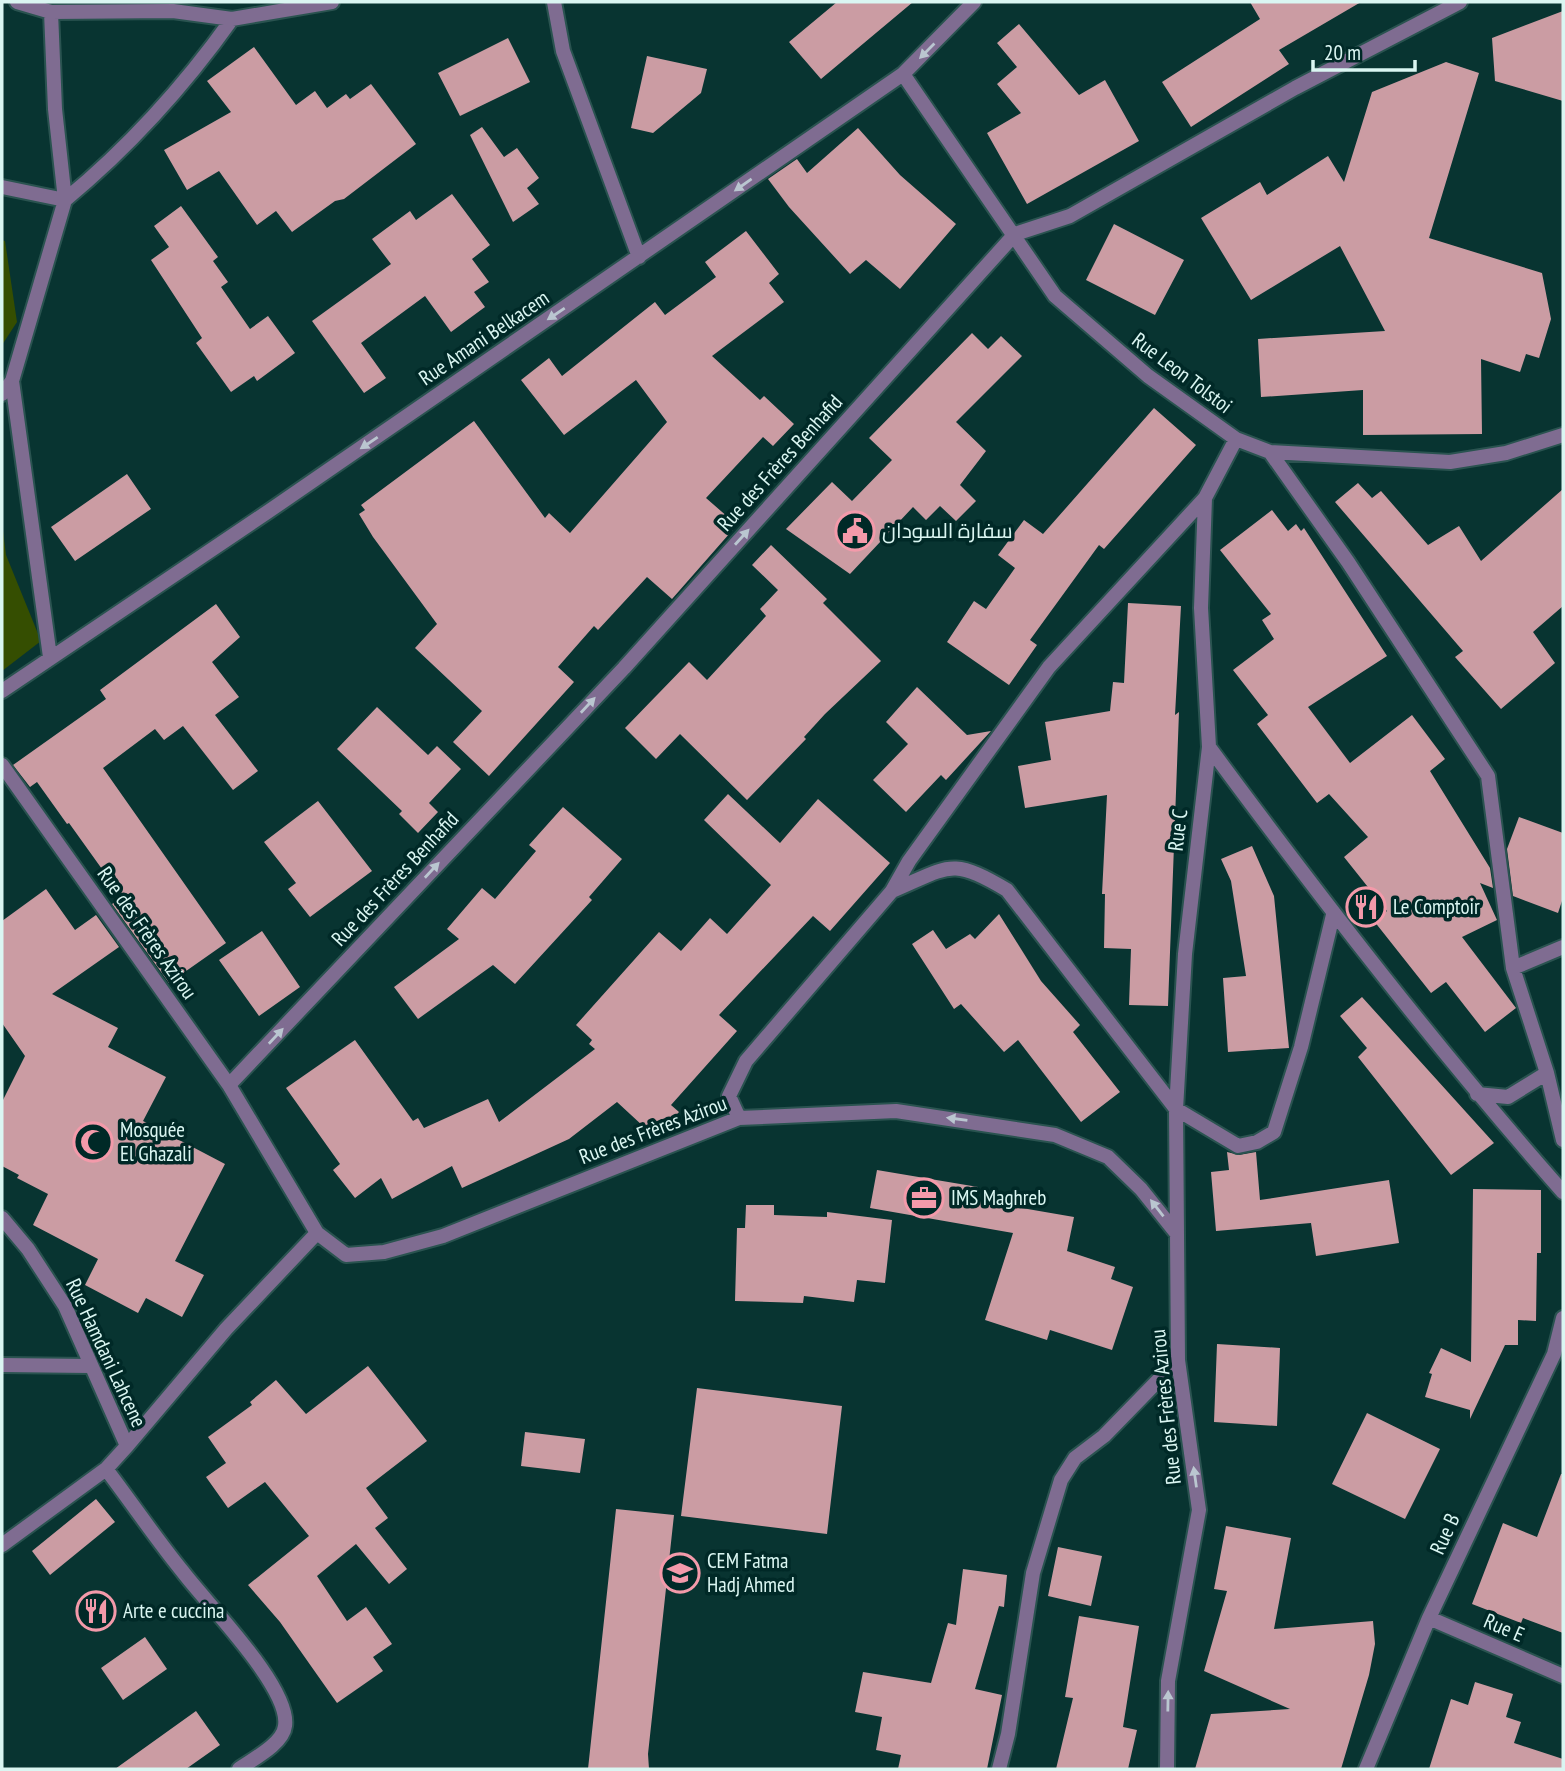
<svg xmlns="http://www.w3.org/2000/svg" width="1565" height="1771" font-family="'PT Sans Narrow',Cairo,sans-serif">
	<rect width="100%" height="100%" fill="#083431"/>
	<path fill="#354e01" d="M2 240 5 241 17 322 2 345Z
		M2 523 6 555 41 641 2 671Z"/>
	<path fill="#cb9ca3" d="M837 2H913L821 79 789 42Z
		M1250 2H1361L1279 50 1289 64 1191 127 1162 82 1260 19Z
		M1563 11V101L1495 81 1492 38Z
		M1019 24 1079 95 1105 80 1139 141 1027 204 987 133 1021 113 997 84 1017 67 997 43Z
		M508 38 530 82 460 116 438 73Z
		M254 47 296 105 315 91 327 108 346 94 350 99 371 84 416 144 344 199 335 201 292 232 276 211 257 225 219 171 187 190 164 150 231 112 207 81Z
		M647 56 707 69 701 93 653 133 631 128Z
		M1446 62 1479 73 1429 238 1542 273 1551 319 1539 358 1526 354 1520 372 1481 359 1482 434 1363 435V390L1261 397 1258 339 1385 331 1340 246 1251 300 1201 218 1260 182 1267 195 1328 156 1344 182 1372 92Z
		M482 127 504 157 517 148 539 178 527 188 539 204 513 222 470 135Z
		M858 128 900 175 956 224 900 289 866 260 850 274 789 207 768 179 797 159 807 173Z
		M452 194 490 245 472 259 489 282 474 292 485 307 451 332 425 296 361 343 386 378 364 393 312 321 391 264 372 239 410 211 416 220Z
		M181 206 218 257 213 261 228 282 221 287 250 329 268 316 295 353 257 381 254 376 231 392 196 343 202 338 151 260 169 247 154 226Z
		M1114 224 1184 260 1155 315 1086 280Z
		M746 231 779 274 769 283 784 302 712 356 760 400 764 396 794 424 773 446 763 437 706 498 737 525 672 599 647 577 598 630 594 626 558 667 574 682 489 776 453 742 482 711 415 648 437 624 373 537 359 514 365 510 361 505 474 421 545 518 549 513 570 533 667 422 636 380 564 435 521 380 549 358 562 376 655 302 665 315 716 277 705 262Z
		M972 333 988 349 1001 336 1022 356 956 422 986 451 960 485 976 501 956 521 940 506 926 520 913 507 850 574 786 529 832 482 852 501 892 460 869 438Z
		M1154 408 1196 445 1104 549 1099 545 1030 640 1037 645 1009 685 947 642 974 601 986 609 1015 568 998 555 1024 520 1043 534Z
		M127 474 151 509 75 561 51 527Z
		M1358 483 1372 498 1381 491 1428 545 1459 526 1481 561 1563 489V606L1533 632 1555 663 1501 709 1455 657 1463 651 1335 502Z
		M1272 510 1288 531 1296 524 1301 531 1304 528 1387 656 1308 707 1350 763 1412 715 1445 759 1430 771 1490 868 1493 888 1480 883 1497 920 1462 937 1516 1008 1485 1032 1446 982 1431 993 1374 921 1387 911 1344 857 1368 837 1329 794 1317 803 1257 724 1268 715 1233 670 1274 639 1262 620 1271 614 1220 550Z
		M771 545 827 599 823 603 881 661 825 714 804 737 806 739 747 800 680 734 656 759 625 728 689 662 707 680 766 616 760 609 778 590 752 565Z
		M1128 603 1181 606 1175 715 1179 712 1168 1006 1129 1005 1131 949 1104 948 1105 894H1102L1107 795 1025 808 1018 766 1051 760 1045 722 1110 711 1113 682 1124 683Z
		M216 604 240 637 212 662 239 697 215 715 258 771 233 790 183 726 164 740 155 729 103 768 226 943 169 983 112 904 122 897 69 823 67 824 37 782 30 787 13 765 106 699 100 690Z
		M917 687 967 735 991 731 946 780 941 775 906 812 873 780 908 744 886 722Z
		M377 707 428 755 437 746 461 769 429 803 438 812 418 833 399 814 402 811 337 749Z
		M728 794 780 843 818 799 890 863 830 931 813 916 719 1015 737 1031 671 1105 679 1112 656 1138 617 1102 569 1139 462 1188 452 1166 392 1199 381 1178 355 1198 333 1170 340 1164 286 1088 355 1040 413 1121 418 1118 424 1128 488 1099 499 1122 595 1049 589 1044 592 1040 576 1025 659 932 681 951 710 918 727 934 771 885 704 820Z
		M318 801 372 871 310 917 288 889 296 883 264 842Z
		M563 807 622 859 589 897 592 900 515 984 493 965 418 1019 394 987 459 939 447 929 482 888 495 899 536 851 529 845Z
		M1519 817 1563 833V898L1558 913 1513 896 1507 849Z
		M1252 846 1274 896 1289 1048 1228 1052 1223 978 1246 976 1231 881 1221 859Z
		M46 889 75 930 96 915 119 947 52 994 118 1028 108 1047 166 1077 143 1121 225 1164 175 1261 204 1275 182 1317 146 1298 138 1313 85 1285 98 1259 33 1225 48 1194 17 1178 19 1175 2 1166V1102L25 1056 2 1023V921Z
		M999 914 1041 981 1080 1025 1073 1032 1120 1092 1081 1122 1018 1040 1004 1052 961 1004 954 1009 912 944 933 930 946 949 970 934 975 939Z
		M262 931 300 987 259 1016 219 960Z
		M1362 997 1494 1143 1451 1175 1358 1057 1367 1048 1340 1016Z
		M1227 1152 1239 1155 1256 1152 1260 1200 1389 1180 1399 1243 1316 1256 1311 1223 1216 1231 1211 1172 1229 1170Z
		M877 1170 978 1187 976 1200 1074 1217 1067 1251 1115 1267 1111 1279 1133 1287 1112 1350 1050 1330 1047 1340 985 1320 1013 1233 870 1208Z
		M1473 1189 1541 1190V1253H1537L1536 1321 1518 1320V1345H1505L1470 1419V1410L1425 1397 1432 1374 1429 1373 1441 1348 1471 1362Z
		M746 1205H774V1215L827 1217V1212L892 1220 885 1283 857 1280 854 1302 804 1296 803 1303 735 1301 737 1228H745Z
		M1217 1344 1280 1348 1277 1426 1214 1422Z
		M368 1366 427 1441 366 1488 388 1518 375 1528 407 1569 389 1584 356 1544 317 1576 347 1621 366 1607 392 1644 373 1657 383 1671 337 1703 280 1622 248 1585 309 1536 265 1482 228 1508 206 1477 226 1463 208 1437 252 1405 250 1402 276 1380 306 1414Z
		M697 1388 842 1406 827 1534 681 1516Z
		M1367 1413 1440 1449 1405 1519 1332 1484Z
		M525 1432 585 1439 580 1473 521 1466Z
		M1561 1474H1563V1633L1523 1618 1521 1623 1472 1604 1503 1523 1537 1537Z
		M96 1499 115 1522 50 1575 32 1551Z
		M616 1509 674 1515 648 1754 649 1769H588Z
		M1226 1526 1291 1538 1274 1629 1373 1621 1375 1644 1369 1675 1341 1769H1195L1211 1714 1290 1709 1204 1671 1227 1591 1214 1589Z
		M1058 1547 1102 1556 1091 1606 1048 1596Z
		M963 1569 1007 1575 1004 1607 999 1606 975 1689 1002 1695 987 1769H898L901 1755 876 1750 882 1717 855 1712 863 1672 931 1683 948 1623 956 1625Z
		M1079 1616 1139 1626 1123 1727 1137 1730 1128 1769H1056L1073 1698 1065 1697Z
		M145 1637 167 1669 123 1700 101 1668Z
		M1475 1682 1513 1694 1506 1717 1521 1722 1514 1743 1563 1759V1769H1429L1451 1699 1468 1705Z
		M196 1711 220 1745 186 1769H115Z"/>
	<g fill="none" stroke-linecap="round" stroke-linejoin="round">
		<g stroke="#2a5350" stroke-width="18">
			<path id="street" d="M17 2 51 12 173 11 232 19 332 2
				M554 2 563 51 639 257
				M903 74 1055 296 1148 376 1236 439 1270 452 1450 462 1506 453 1563 435
				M2 187 65 200
				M65 200C128 148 185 85 232 19
				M12 381 50 657
				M2 394 12 381 65 200 55 109 51 12
				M1270 452 1348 562 1488 776 1513 968 1547 1073 1563 1140
				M2 691 269 511 903 74 974 2
				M1209 747C1322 900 1437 1049 1563 1192
				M2 765 229 1085 317 1233 346 1255 384 1252 443 1236 739 1118 896 1111 1055 1135 1108 1157 1141 1189 1177 1234 1178 1360 1199 1510 1168 1681 1167 1769
				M892 891C949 867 950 856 1007 890L1176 1109 1238 1146 1257 1142 1274 1132 1301 1047 1333 915
				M1513 968 1563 947
				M229 1085 624 668 1015 234 1070 216 1295 88 1460 2
				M1477 1094 1508 1097 1547 1073
				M739 1118 729 1096 746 1061 892 891 909 861 1049 667 1205 498
				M2 1218 28 1249 65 1306 127 1446 106 1469 2 1545
				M1177 1234 1176 1109 1185 954 1209 747 1201 608 1205 498 1236 439
				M2 1365 90 1366
				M127 1446 226 1329 317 1233
				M106 1469C132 1503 156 1539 183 1572 207 1604 291 1688 285 1726 283 1744 253 1759 239 1769
				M1429 1618 1563 1676
				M999 1769 1008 1734 1033 1573 1061 1480 1075 1458 1104 1436 1178 1360
				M1366 1769 1429 1618 1554 1354 1563 1318"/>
		</g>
		<use href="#street" stroke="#7f6c91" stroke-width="14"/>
	</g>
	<defs><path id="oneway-solid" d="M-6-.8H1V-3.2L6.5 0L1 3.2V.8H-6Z" transform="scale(1.75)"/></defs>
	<g fill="#bac6d0">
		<use href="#oneway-solid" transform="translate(927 51) rotate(135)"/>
		<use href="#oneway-solid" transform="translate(743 185) rotate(145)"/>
		<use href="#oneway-solid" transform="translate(556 314) rotate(146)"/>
		<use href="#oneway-solid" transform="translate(369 443) rotate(146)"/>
		<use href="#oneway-solid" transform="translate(742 537) rotate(-48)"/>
		<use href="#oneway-solid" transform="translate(588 705) rotate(-47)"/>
		<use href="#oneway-solid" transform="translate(432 870) rotate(-47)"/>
		<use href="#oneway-solid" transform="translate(276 1036) rotate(-47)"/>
		<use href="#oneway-solid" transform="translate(957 1119) rotate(-172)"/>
		<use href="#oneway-solid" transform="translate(1157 1208) rotate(-128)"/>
		<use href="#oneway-solid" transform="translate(1195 1477) rotate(-98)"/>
		<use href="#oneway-solid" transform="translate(1168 1701) rotate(-89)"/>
	</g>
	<defs>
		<g id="civic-ring" transform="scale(2.0125)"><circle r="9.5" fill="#002927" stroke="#f39aaa" stroke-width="1.5"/><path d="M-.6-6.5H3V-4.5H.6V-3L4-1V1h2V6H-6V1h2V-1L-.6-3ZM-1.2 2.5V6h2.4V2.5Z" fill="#f39aaa"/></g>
		<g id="restaurant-ring" transform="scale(2.0125)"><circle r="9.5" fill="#002927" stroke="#f39aaa" stroke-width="1.5"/><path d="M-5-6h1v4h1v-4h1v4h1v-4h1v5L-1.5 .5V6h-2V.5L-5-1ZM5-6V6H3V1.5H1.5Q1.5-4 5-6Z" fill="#f39aaa"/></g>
		<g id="mosque-ring" transform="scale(2.0125)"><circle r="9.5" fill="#002927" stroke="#f39aaa" stroke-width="1.5"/><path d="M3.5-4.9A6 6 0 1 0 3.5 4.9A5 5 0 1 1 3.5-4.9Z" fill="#f39aaa"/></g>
		<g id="office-ring" transform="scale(2.0125)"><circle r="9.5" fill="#002927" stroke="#f39aaa" stroke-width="1.5"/><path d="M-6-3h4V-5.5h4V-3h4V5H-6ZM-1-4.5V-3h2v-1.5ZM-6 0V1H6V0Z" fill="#f39aaa"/></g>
		<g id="school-ring" transform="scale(2.0125)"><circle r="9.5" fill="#002927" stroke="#f39aaa" stroke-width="1.5"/><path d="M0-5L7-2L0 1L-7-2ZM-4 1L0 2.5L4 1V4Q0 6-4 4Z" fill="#f39aaa"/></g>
	</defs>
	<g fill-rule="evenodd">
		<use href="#civic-ring" x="855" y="531"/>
		<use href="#restaurant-ring" x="1366" y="907"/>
		<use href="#mosque-ring" x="93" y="1142"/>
		<use href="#office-ring" x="924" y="1198"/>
		<use href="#school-ring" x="680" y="1573"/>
		<use href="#restaurant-ring" x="96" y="1611"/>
	</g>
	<g text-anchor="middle" stroke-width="7" stroke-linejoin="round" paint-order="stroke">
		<g font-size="21" fill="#daf6f2" stroke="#002927">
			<text transform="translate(484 338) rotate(-34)" y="7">Rue Amani Belkacem</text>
			<text transform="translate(1182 373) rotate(37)" y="7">Rue Leon Tolstoi</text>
			<text transform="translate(780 463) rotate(-48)" y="7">Rue des Frères Benhafid</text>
			<text transform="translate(1178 830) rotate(-83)" y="7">Rue C</text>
			<text transform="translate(395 879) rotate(-47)" y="7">Rue des Frères Benhafid</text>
			<text transform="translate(147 933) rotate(55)" y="7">Rue des Frères Azirou</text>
			<text transform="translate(653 1130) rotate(-21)" y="7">Rue des Frères Azirou</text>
			<text transform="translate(106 1353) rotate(65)" y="7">Rue Hamdani Lahcene</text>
			<text transform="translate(1166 1407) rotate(-96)" y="7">Rue des Frères Azirou</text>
			<text transform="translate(1445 1534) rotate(-65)" y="7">Rue B</text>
			<text transform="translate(1504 1628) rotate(23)" y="7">Rue E</text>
		</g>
		<g font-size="21" fill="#daf6f2" stroke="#002927" text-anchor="start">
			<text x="882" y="538">سفارة السودان</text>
			<text x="1393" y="914">Le Comptoir</text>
			<text x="120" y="1137">Mosquée<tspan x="120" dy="24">El Ghazali</tspan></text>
			<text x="951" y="1205">IMS Maghreb</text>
			<text x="707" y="1568">CEM Fatma<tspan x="707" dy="24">Hadj Ahmed</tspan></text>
			<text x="123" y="1618">Arte e cuccina</text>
		</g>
	</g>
	<rect width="1565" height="1771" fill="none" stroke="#daf6f2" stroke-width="7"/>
	<path d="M1313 60v10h102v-10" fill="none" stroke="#daf6f2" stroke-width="3.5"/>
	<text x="1324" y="60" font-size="21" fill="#daf6f2" stroke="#002927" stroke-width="5" paint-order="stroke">20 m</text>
</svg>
